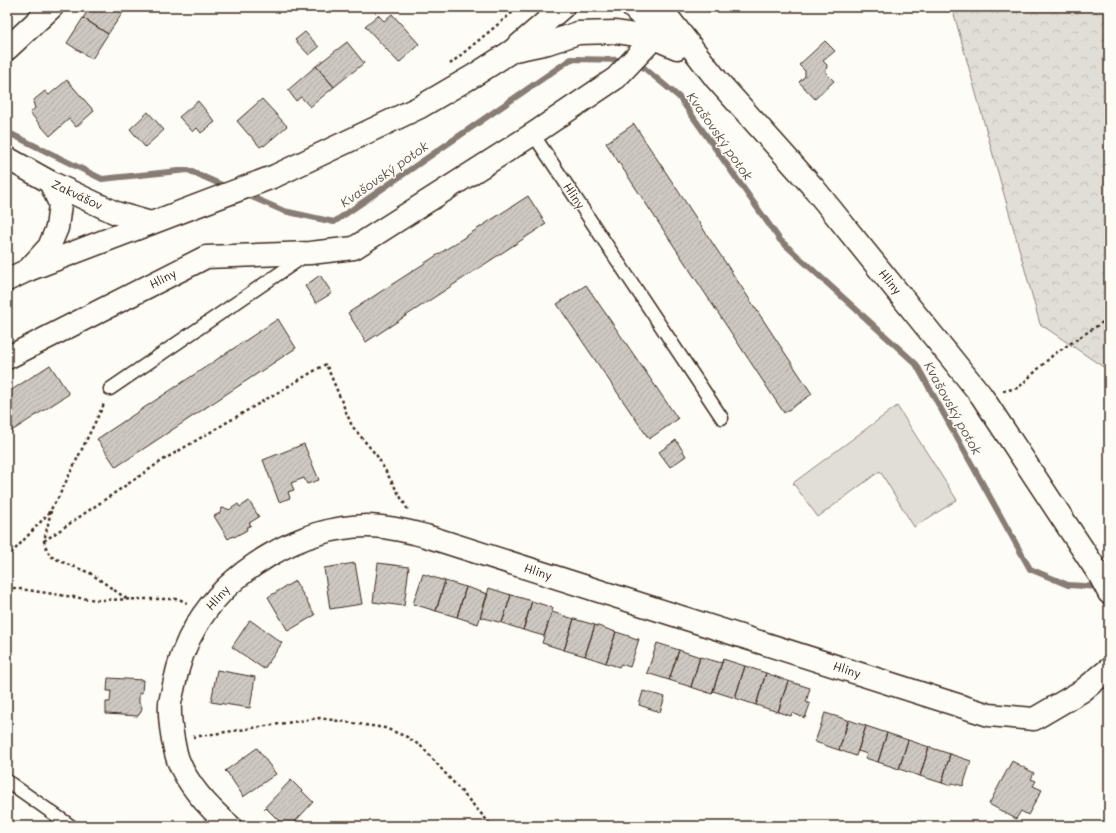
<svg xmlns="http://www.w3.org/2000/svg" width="1116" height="833" font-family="Mali,sans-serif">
	<defs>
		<pattern id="forest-crowns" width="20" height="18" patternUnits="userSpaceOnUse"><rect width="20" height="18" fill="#e1ded7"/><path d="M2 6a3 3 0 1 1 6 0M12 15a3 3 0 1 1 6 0" fill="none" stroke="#c2bfb8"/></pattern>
		<pattern id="building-hatch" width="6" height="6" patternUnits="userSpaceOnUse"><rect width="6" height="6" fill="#cdc8c2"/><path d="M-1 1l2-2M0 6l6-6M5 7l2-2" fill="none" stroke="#b1aca6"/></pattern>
	</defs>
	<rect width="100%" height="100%" fill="#fdfcf7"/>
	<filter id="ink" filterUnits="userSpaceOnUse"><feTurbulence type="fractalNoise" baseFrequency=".025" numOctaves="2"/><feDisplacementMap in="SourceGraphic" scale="8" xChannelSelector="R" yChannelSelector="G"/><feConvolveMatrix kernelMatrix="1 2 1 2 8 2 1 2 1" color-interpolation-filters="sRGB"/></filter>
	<g filter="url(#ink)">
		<path fill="url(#forest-crowns)" stroke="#8e847a" d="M952 7H1109V371L1040 324Z"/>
		<path fill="#e1ded7" stroke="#8e847a" d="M897 406 957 500 914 527 880 471 818 517 793 483Z"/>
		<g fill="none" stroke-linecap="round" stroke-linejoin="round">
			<path stroke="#887d74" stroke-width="6" d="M637 62 679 97 780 240 916 364 1030 569 1068 585 1101 587
				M7 132 102 179 188 170 229 188
				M245 194 284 211 334 222 571 59 625 60"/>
		</g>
		<path fill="url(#building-hatch)" stroke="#3b2a1e" d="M90 7H118L124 11 108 34 83 18Z
			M392 14 419 44 399 63 365 26 378 15 384 21Z
			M83 18 108 34 92 59 67 43Z
			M305 32 319 47 309 55 295 40Z
			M825 41 835 51 823 61 827 65 826 73 834 81 815 99 799 82 805 76V71L799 65Z
			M347 42 364 63 334 87 316 66Z
			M316 66 334 87 310 107 301 97 296 101 288 90Z
			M67 80 94 111 76 127 69 119 50 136 30 113 35 108 33 102 35 99 45 91 49 95Z
			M262 99 287 126 264 146 263 145 260 147 250 135H249L237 121Z
			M198 101 215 122 201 133 197 128 193 132 179 117Z
			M148 112 164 130 145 147 130 129Z
			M634 124 812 394 784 413 606 143Z
			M528 196 546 224 366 342 348 313Z
			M320 275 332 293 316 303 305 286Z
			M586 285 678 419 649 439 557 304Z
			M278 319 296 348 116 467 97 439Z
			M50 365 69 394 7 434V393Z
			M676 440 686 456 670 467 659 452Z
			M304 444 319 480 307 484 304 478 291 483 294 490 288 492 290 498 279 502 263 460Z
			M249 501 259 517 249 523 251 525 246 528 247 530 234 537 233 536 228 539 214 516 220 513 222 508 228 509 229 510 238 504 240 507Z
			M355 563 362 604 330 609 324 568Z
			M378 563 409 567 404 606 373 602Z
			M423 574 445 581 436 611 413 604Z
			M295 581 315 615 288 631 268 597Z
			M445 581 466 587 457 617 436 611Z
			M466 587 488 594 478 624 457 617Z
			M489 588 511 595 502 623 480 617Z
			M511 595 532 601 523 630 502 623Z
			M532 601 553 608 544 636 523 630Z
			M552 612 574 619 564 650 542 643Z
			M574 619 595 625 585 656 564 650Z
			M250 620 282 643 264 669 232 647Z
			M595 625 616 632 606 663 585 656Z
			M616 632 629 636V637L637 640V639H639L630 667 621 664 619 667 606 663Z
			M657 643 679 650 669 680 647 673Z
			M679 650 700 657 691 687 669 680Z
			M700 657 722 663 723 659 712 694 691 687Z
			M723 659 745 666 735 698 713 691 712 694Z
			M745 666 766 673 756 705 735 698Z
			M217 670 255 677 250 708 211 702Z
			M766 673 788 681 778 712 756 705Z
			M108 678 143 680 142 693H139V703L142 707 141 712 138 716 106 714V702H110L111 691H107Z
			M788 681 810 688 806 702 810 704 805 718 792 713 791 716 778 712Z
			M643 691 665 697 660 712 639 705Z
			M825 713 848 720 839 750 815 742Z
			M849 720 866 726 856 756 839 750Z
			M866 726 887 733 878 762 865 758 867 754 858 751Z
			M887 733 908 740 899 769 878 762Z
			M908 740 929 747 920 776 899 769Z
			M929 747 950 754 942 783 920 776Z
			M257 748 276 774 243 797 242 796H243L227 772H226L225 771Z
			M950 754 971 761 963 786 952 783 951 786 942 783Z
			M1012 761 1034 773 1031 779 1036 781 1033 786 1042 790 1028 815 1021 811 1016 819 989 804Z
			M291 780 313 802 291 826H284L266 808 265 809 264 808Z"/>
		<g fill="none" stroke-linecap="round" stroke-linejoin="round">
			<g stroke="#3b2a1e" stroke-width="15">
				<path id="service" d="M533 134 722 418
					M110 389 306 255
					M7 781 71 826"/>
			</g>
			<g stroke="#3b2a1e" stroke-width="25">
				<path id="minor" d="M7 49 52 7
					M7 158 50 182 116 213 151 223
					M28 270 49 247 57 228 60 204 50 182
					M7 358 206 257 310 253 354 248 533 134 616 78 654 38
					M230 826C209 808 188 786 178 760 173 745 169 719 170 703 171 697 173 691 174 685 178 665 185 644 196 626 229 570 301 527 367 526 387 526 407 531 426 536L989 715 1034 719 1082 691 1109 669"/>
			</g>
			<g stroke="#3b2a1e" stroke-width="25">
				<path id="tertiary" d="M632 7 655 29 674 45
					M660 7 717 80 813 187 981 395 1099 574 1109 593"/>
			</g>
			<g stroke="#3b2a1e" stroke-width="25">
				<path id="secondary" d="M515 50 548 43 578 33 616 32 654 38 677 48
					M7 280 28 270 275 176 420 107 473 76 512 51 563 7"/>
			</g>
			<path stroke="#3b2a1e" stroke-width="2.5" stroke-dasharray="3 3" stroke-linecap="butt" d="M450 64 519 7
				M1003 391 1018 388 1053 355 1109 318
				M51 511 44 541 45 545 50 556 67 564 90 573 127 599
				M44 541 163 460 326 364 352 426 377 456 408 510
				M7 558 47 515 57 500 105 402
				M7 587 80 598 98 600 144 599H179L187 603
				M193 737 319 718 385 728 407 737 422 747 492 826"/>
			<use href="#service" stroke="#fdfcf7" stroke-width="12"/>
			<use href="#minor" stroke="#fdfcf7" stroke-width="22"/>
			<use href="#tertiary" stroke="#fdfcf7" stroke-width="22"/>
			<use href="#secondary" stroke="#fdfcf7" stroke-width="22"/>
		</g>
	</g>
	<g text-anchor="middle" stroke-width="3" stroke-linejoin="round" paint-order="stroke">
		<g font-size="12" fill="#3b2a1e" stroke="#fdfcf7">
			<text transform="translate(77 195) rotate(25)" y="4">Zakvášov</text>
			<text transform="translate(574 196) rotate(56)" y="4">Hliny</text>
			<text transform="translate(163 279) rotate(-27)" y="4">Hliny</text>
			<text transform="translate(890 282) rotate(51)" y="4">Hliny</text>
			<text transform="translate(538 572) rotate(18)" y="4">Hliny</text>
			<text transform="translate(218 598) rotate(-48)" y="4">Hliny</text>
			<text transform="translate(847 670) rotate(18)" y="4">Hliny</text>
		</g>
		<g font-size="13" font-style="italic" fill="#615349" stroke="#fdfcf7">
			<text transform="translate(720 136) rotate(55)" y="5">Kvašovský potok</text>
			<text transform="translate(384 174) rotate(-35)" y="5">Kvašovský potok</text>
			<text transform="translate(953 408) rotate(61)" y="5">Kvašovský potok</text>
		</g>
	</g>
	<rect width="1116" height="833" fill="none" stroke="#fdfcf7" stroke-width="24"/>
	<rect x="12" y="12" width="1092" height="809" fill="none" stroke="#3b2a1e" stroke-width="1.5" filter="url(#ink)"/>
</svg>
